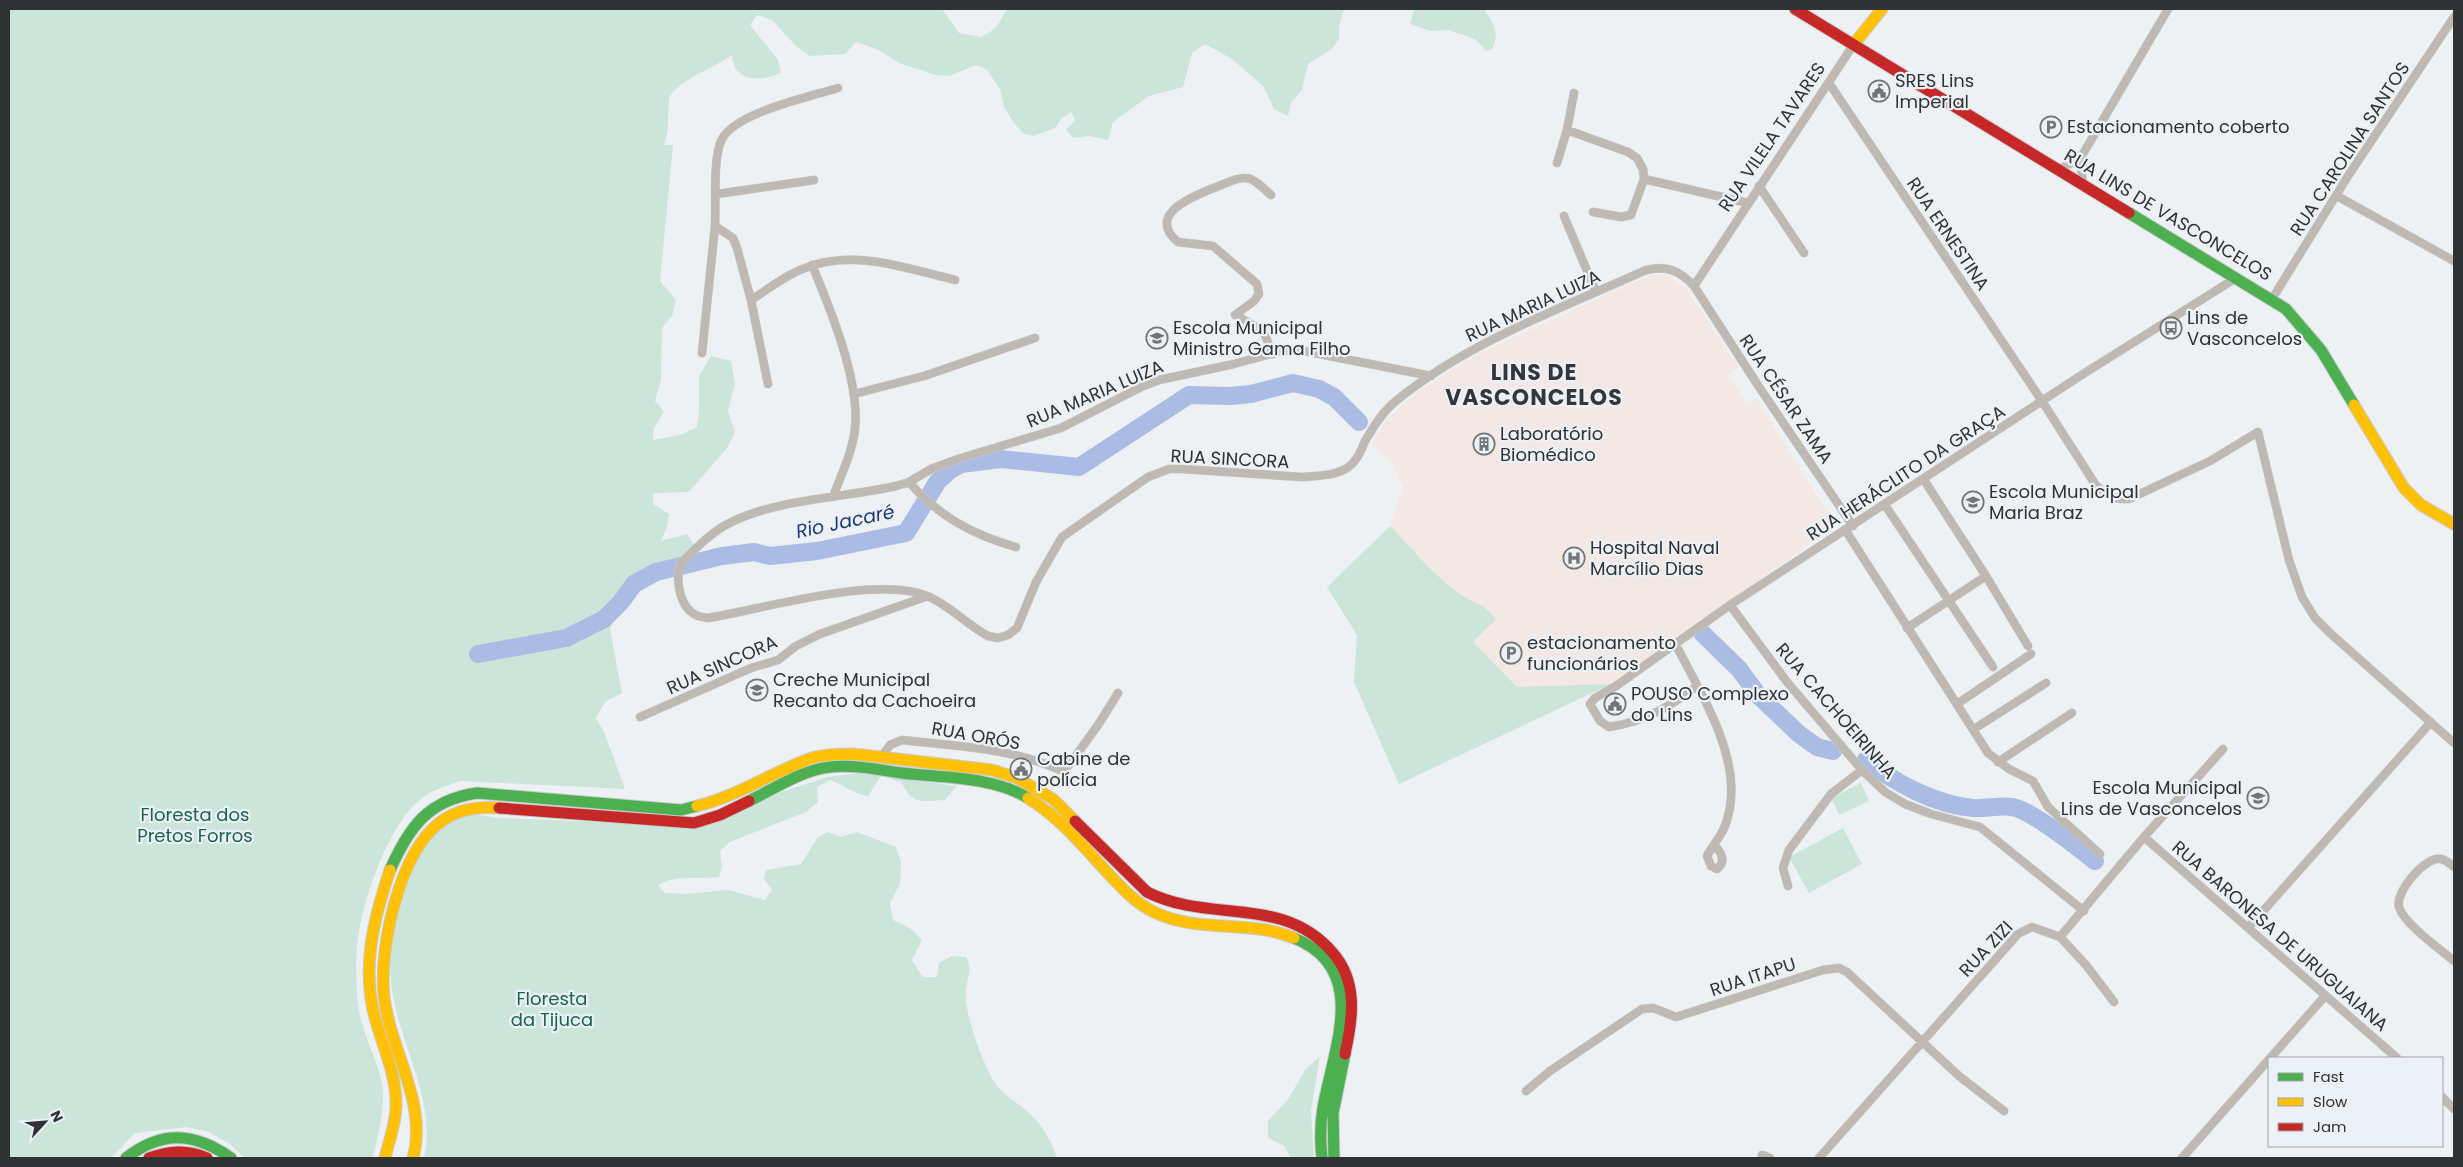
<svg xmlns="http://www.w3.org/2000/svg" width="2463" height="1167" font-family="Poppins,sans-serif">
	<rect width="100%" height="100%" fill="#eef1f3"/>
	<path fill="#f4e8e4" d="M1661 274 1670 277 1686 288 1738 367 1728 375 1747 403 1756 398 1833 521 1832 528 1611 684 1399 784 1354 682 1357 635 1327 587 1390 526 1403 488 1392 463 1371 444 1388 418 1417 392 1479 353 1650 275Z"/>
	<path fill="#cbe5da" d="M9 9H942L959 33 981 37 995 29 1007 9H1344L1339 27V39L1332 49 1308 64 1302 90 1291 102 1288 116 1274 109 1263 86 1232 59 1205 44 1192 53 1183 87 1149 96 1113 122 1108 140 1089 136 1073 138 1066 130 1075 120 1071 112 1061 119 1055 128 1034 136 1024 134 1013 122 1004 107 1000 89 987 70 976 65 950 76 936 75 899 63 879 50 856 42 845 54 810 56 796 46 772 20 757 15 750 25 778 60 781 73C761 82 733 82 732 55 718 66 672 83 669 99 667 115 670 129 664 145H673L660 281 676 300 672 316 662 328 661 380 655 401 664 412 654 428 653 440 680 435 697 427 699 411V376L711 356 731 361 735 383 728 411 735 432 727 448 689 492 654 493 653 504 669 514 667 527 661 541 687 534 696 548 681 560 669 574 634 582 620 603 610 629 622 693 605 702 596 718 604 732 625 789 460 781C448 785 436 789 425 796 390 819 364 897 358 938 355 956 356 984 358 1003 360 1028 375 1054 381 1079 387 1106 378 1132 373 1158H245L230 1144 209 1132 187 1127 135 1133 111 1158H9Z
		M1414 9H1484C1494 24 1500 32 1492 49L1486 51 1476 40 1464 35 1448 30 1430 31 1410 24Z
		M1390 526C1411 547 1430 571 1453 589 1468 602 1485 603 1496 619L1473 642 1517 687 1611 684 1399 784 1354 682 1357 635 1327 587Z
		M859 773 957 786 945 800C921 801 913 806 901 782L881 776 868 796C854 794 844 785 830 780L817 787 818 802 806 812 730 842 720 851 722 867 719 877C698 880 677 874 658 885L665 893 686 894 728 890 765 900 772 890 764 879 766 870 801 864 817 838 828 832 841 837 857 832 896 847 901 862 900 884 890 903 893 920 911 929 922 940 912 960 923 977H937L939 963 952 956 966 957C973 970 968 975 966 989 963 1011 982 1060 993 1080 1001 1094 1017 1102 1029 1113 1042 1124 1052 1142 1057 1158H424C436 1103 404 1053 394 1000 389 978 389 953 394 932 397 914 416 855 426 842 432 835 444 824 452 820 467 811 484 816 500 818L702 826 766 797 827 777Z
		M1861 783 1869 801 1839 815 1831 798Z
		M1843 828 1862 864 1809 893 1789 857Z
		M1320 1056 1311 1111 1314 1158H1291L1284 1146 1268 1138V1121L1289 1098 1305 1070Z"/>
	<g fill="none" stroke-linecap="round" stroke-linejoin="round">
		<path stroke="#aabce3" stroke-width="18" d="M1702 633 1739 669 1759 696 1799 734 1817 747 1833 751
			M478 654 566 638 604 619 621 602 634 584 656 572 722 556 754 552 770 556 817 551 906 533 938 481 950 470 961 464 1001 459 1079 467 1189 395 1230 396 1251 394 1293 383 1319 389 1334 397 1359 422
			M1866 760C1895 783 1936 805 1973 808 1986 809 2000 805 2012 807 2032 810 2078 848 2095 861"/>
		<g stroke="#c9cbcc" stroke-width="9">
			<path id="street" d="M1829 83 2042 401 2095 484C2106 495 2113 500 2129 499L2210 461 2258 432 2289 560 2302 597 2315 618 2331 634 2454 743
				M1567 130 1628 152 1637 158 1643 169 1644 179 1631 215 1621 217 1593 212
				M2080 159 2083 184
				M1557 163 1567 130 1574 93
				M2059 169 2080 159 2168 9
				M1644 179 1748 203
				M1759 186 1804 253
				M717 194 814 180
				M1271 195C1265 190 1254 178 1246 178 1236 177 1225 184 1216 187 1196 195 1144 214 1178 242L1213 246 1257 284 1259 294 1254 301 1235 315 1263 331 1273 354
				M2337 196 2454 261
				M1564 216 1596 292
				M812 265C830 308 860 381 855 428 853 451 841 475 833 497
				M1694 286 1854 44
				M2272 299 2348 176 2454 17
				M751 300C767 290 783 277 800 270 851 247 905 268 955 280
				M702 353 715 226
				M1431 376 1299 350 1282 351 1234 364 1159 380 1141 387 1061 428 961 458 933 468 909 482 896 486C844 498 770 499 724 526 709 535 696 548 683 561 674 573 679 600 689 610 695 616 700 617 708 618 763 609 876 575 927 596 948 604 967 625 988 636L998 638 1008 635 1017 628 1036 582 1062 537 1148 477 1169 469H1182L1301 477C1317 476 1340 476 1352 464 1358 458 1362 449 1365 441 1374 426 1383 411 1397 400 1470 341 1562 308 1646 270 1667 265 1680 271 1694 286L1759 387 1853 526
				M768 384 751 300 737 248 733 238 715 226C716 205 713 158 721 141 733 113 809 97 838 88
				M854 394 924 376 1035 338
				M1924 480 1986 576 2028 646
				M909 482C938 516 973 535 1016 547
				M1885 505 1993 667
				M1846 531 1988 753 2009 769 2033 781 2048 807 2100 854
				M1730 605 1787 682 1862 770 1885 792 1905 804 1931 814 1980 827 2084 911
				M1907 628 1986 576
				M1675 643C1701 695 1747 763 1726 823 1722 836 1713 844 1707 856L1711 866 1717 869C1727 861 1721 852 1714 845
				M1697 686C1670 707 1643 722 1609 727L1600 721 1590 704 1595 698 1616 686 1730 605 2080 376 2236 278
				M1957 704 2031 654
				M640 717 751 668 778 660 796 646 820 634 925 597
				M1974 729 2046 683
				M882 756 890 745 902 740C956 746 1015 748 1064 772L1098 725 1118 693
				M1998 762 2072 713
				M2144 837 2397 1058
				M2454 867C2450 864 2446 860 2441 859 2425 856 2395 892 2399 907 2404 924 2440 949 2454 961
				M1788 886 1783 868 1789 850 1831 794 1862 770
				M2249 927 2431 722
				M2060 937 2086 965 2114 1002
				M1526 1091 1550 1071 1642 1009 1653 1008 1676 1017 1823 970 1839 968 1847 972 1959 1076 2004 1111
				M2442 1097 2454 1109
				M1762 1155 1770 1158
				M1819 1158 2018 934 2032 927 2060 937 2144 837 2223 749
				M2182 1158 2325 996"/>
		</g>
		<g stroke="#c9cbcc" stroke-width="13">
			<path id="fast" d="M2129 213 2286 309 2321 350 2354 405
				M749 801C774 789 802 770 830 767 853 764 879 770 902 773 942 778 992 776 1028 798
				M390 870C409 827 428 800 477 793L681 810 697 806
				M1294 938C1371 969 1333 1049 1323 1108 1320 1125 1320 1141 1322 1158
				M126 1158C162 1130 194 1132 231 1158
				M1334 1158 1333 1113 1345 1054"/>
		</g>
		<g stroke="#c9cbcc" stroke-width="13">
			<path id="slow" d="M1854 44 1882 9
				M2354 405 2404 488 2421 505 2454 524
				M1028 798C1059 817 1082 845 1106 871 1120 886 1134 902 1152 911 1196 934 1249 919 1294 938
				M697 806C738 796 772 772 812 758 825 754 840 754 854 754L992 770 1017 778 1053 799 1075 821
				M385 1158C389 1141 396 1123 396 1106 397 1066 373 1030 370 990 366 949 377 909 390 870
				M413 1158C428 1102 390 1051 384 996 379 948 399 855 438 824 456 809 477 806 499 808"/>
		</g>
		<g stroke="#c9cbcc" stroke-width="13">
			<path id="jam" d="M1795 9 2129 213
				M499 808 694 823 720 815 749 801
				M1075 821 1147 892C1210 924 1283 894 1333 953 1358 982 1353 1018 1345 1054
				M149 1158C169 1151 187 1149 207 1158"/>
		</g>
		<use href="#street" stroke="#beb9b3" stroke-width="8"/>
		<use href="#fast" stroke="#4caf50" stroke-width="11"/>
		<use href="#slow" stroke="#ffc107" stroke-width="11"/>
		<use href="#jam" stroke="#c62828" stroke-width="11"/>
	</g>
	<defs>
		<g id="civic-ring" transform="scale(1.125)"><circle r="9.5" fill="#ebf1f6" stroke="#727577" stroke-width="1.5"/><path d="M-.6-6.5H3V-4.5H.6V-3L4-1V1h2V6H-6V1h2V-1L-.6-3ZM-1.2 2.5V6h2.4V2.5Z" fill="#727577"/></g>
		<g id="parking-ring" transform="scale(1.125)"><circle r="9.5" fill="#ebf1f6" stroke="#727577" stroke-width="1.5"/><path d="M-3.5-5.5H1a3.5 3.5 0 0 1 0 7H-1V5.5H-3.5ZM-1-3.4V-.6H.8a1.4 1.4 0 0 0 0-2.8Z" fill="#727577"/></g>
		<g id="bus-ring" transform="scale(1.125)"><circle r="9.5" fill="#ebf1f6" stroke="#727577" stroke-width="1.5"/><path d="M-5-6H5V4H4V6H2V4H-2V6H-4V4H-5ZM-3.5-4V0h7V-4ZM-3.5 1.2v1.5H-2V1.2ZM2 1.2v1.5H3.5V1.2Z" fill="#727577"/></g>
		<g id="school-ring" transform="scale(1.125)"><circle r="9.5" fill="#ebf1f6" stroke="#727577" stroke-width="1.5"/><path d="M0-5L7-2L0 1L-7-2ZM-4 1L0 2.5L4 1V4Q0 6-4 4Z" fill="#727577"/></g>
		<g id="building-ring" transform="scale(1.125)"><circle r="9.5" fill="#ebf1f6" stroke="#727577" stroke-width="1.5"/><path d="M-4-6H4V6H1V3H-1V6H-4ZM-2.5-4.3h1.7v1.8h-1.7ZM.8-4.3h1.7v1.8H.8ZM-2.5-1h1.7V.8h-1.7ZM.8-1h1.7V.8H.8Z" fill="#727577"/></g>
		<g id="hospital-ring" transform="scale(1.125)"><circle r="9.5" fill="#ebf1f6" stroke="#727577" stroke-width="1.5"/><path d="M-5-5h3v3.5h4V-5h3V5h-3V1.5h-4V5h-3Z" fill="#727577"/></g>
	</defs>
	<g fill-rule="evenodd">
		<use href="#civic-ring" x="1879" y="91"/>
		<use href="#parking-ring" x="2051" y="127"/>
		<use href="#bus-ring" x="2171" y="328"/>
		<use href="#school-ring" x="1157" y="338"/>
		<use href="#building-ring" x="1484" y="444"/>
		<use href="#school-ring" x="1973" y="502"/>
		<use href="#hospital-ring" x="1574" y="558"/>
		<use href="#parking-ring" x="1511" y="653"/>
		<use href="#school-ring" x="757" y="690"/>
		<use href="#civic-ring" x="1615" y="704"/>
		<use href="#civic-ring" x="1021" y="769"/>
		<use href="#school-ring" x="2258" y="798"/>
	</g>
	<g text-anchor="middle" stroke-width="4.5" stroke-linejoin="round" paint-order="stroke">
		<g font-size="18" fill="#303234" stroke="#ebf1f6" text-anchor="start">
			<text x="1895" y="87">SRES Lins<tspan x="1895" dy="21">Imperial</tspan></text>
			<text x="2067" y="133">Estacionamento coberto</text>
			<text x="2187" y="324">Lins de<tspan x="2187" dy="21">Vasconcelos</tspan></text>
			<text x="1173" y="334">Escola Municipal<tspan x="1173" dy="21">Ministro Gama Filho</tspan></text>
			<text x="1500" y="440">Laboratório<tspan x="1500" dy="21">Biomédico</tspan></text>
			<text x="1989" y="498">Escola Municipal<tspan x="1989" dy="21">Maria Braz</tspan></text>
			<text x="1590" y="554">Hospital Naval<tspan x="1590" dy="21">Marcílio Dias</tspan></text>
			<text x="1527" y="649">estacionamento<tspan x="1527" dy="21">funcionários</tspan></text>
			<text x="773" y="686">Creche Municipal<tspan x="773" dy="21">Recanto da Cachoeira</tspan></text>
			<text x="1631" y="700">POUSO Complexo<tspan x="1631" dy="21">do Lins</tspan></text>
			<text x="1037" y="765">Cabine de<tspan x="1037" dy="21">polícia</tspan></text>
			<text x="2242" y="794" text-anchor="end">Escola Municipal<tspan x="2242" dy="21">Lins de Vasconcelos</tspan></text>
		</g>
		<g font-size="18" fill="#303234" stroke="#ebf1f6">
			<text transform="translate(1772 137) rotate(-56)" y="6">RUA VILELA TAVARES</text>
			<text transform="translate(2350 149) rotate(-57)" y="6">RUA CAROLINA SANTOS</text>
			<text transform="translate(2168 215) rotate(31)" y="6">RUA LINS DE VASCONCELOS</text>
			<text transform="translate(1948 234) rotate(56)" y="6">RUA ERNESTINA</text>
			<text transform="translate(1533 306) rotate(-25)" y="6">RUA MARIA LUIZA</text>
			<text transform="translate(1095 394) rotate(-23)" y="6">RUA MARIA LUIZA</text>
			<text transform="translate(1786 399) rotate(56)" y="6">RUA CÉSAR ZAMA</text>
			<text transform="translate(1230 459) rotate(3)" y="6">RUA SINCORA</text>
			<text transform="translate(1906 473) rotate(-33)" y="6">RUA HERÁCLITO DA GRAÇA</text>
			<text transform="translate(722 665) rotate(-24)" y="6">RUA SINCORA</text>
			<text transform="translate(1836 711) rotate(49)" y="6">RUA CACHOEIRINHA</text>
			<text transform="translate(976 736) rotate(10)" y="6">RUA ORÓS</text>
			<text transform="translate(2280 936) rotate(41)" y="6">RUA BARONESA DE URUGUAIANA</text>
			<text transform="translate(1986 949) rotate(-47)" y="6">RUA ZIZI</text>
			<text transform="translate(1753 977) rotate(-18)" y="6">RUA ITAPU</text>
		</g>
		<g font-size="18" fill="#16674a" stroke="#ebf1f6">
			<text x="195" y="821">Floresta dos<tspan x="195" dy="21">Pretos Forros</tspan></text>
			<text x="552" y="1005">Floresta<tspan x="552" dy="21">da Tijuca</tspan></text>
		</g>
		<g font-size="19" font-style="italic" fill="#203a79" stroke="#ebf1f6">
			<text transform="translate(845 521) rotate(-12)" y="7">Rio Jacaré</text>
		</g>
		<g font-size="22" font-weight="bold" letter-spacing="1" fill="#33373b" stroke="#ebf1f6">
			<text x="1534" y="380">LINS DE<tspan x="1534" dy="25">VASCONCELOS</tspan></text>
		</g>
	</g>
	<rect width="2463" height="1167" fill="none" stroke="#303234" stroke-width="20"/>
	<rect x="2268" y="1057" width="175" height="90" fill="#ebf1f6" stroke="#a0a5a8"/>
	<rect x="2278" y="1073" width="25" height="8" fill="#4caf50" stroke="#a0a5a8"/>
	<text x="2313" y="1082" font-size="15" fill="#303234">Fast</text>
	<rect x="2278" y="1098" width="25" height="8" fill="#ffc107" stroke="#a0a5a8"/>
	<text x="2313" y="1107" font-size="15" fill="#303234">Slow</text>
	<rect x="2278" y="1123" width="25" height="8" fill="#c62828" stroke="#a0a5a8"/>
	<text x="2313" y="1132" font-size="15" fill="#303234">Jam</text>
	<g transform="translate(45 1122) rotate(64)" stroke="#ebf1f6" stroke-width="4" paint-order="stroke">
	<path d="M0-4L9 19L0 12L-9 19Z" fill="#303234"/>
	<text y="-8" font-size="14" font-weight="bold" text-anchor="middle" fill="#303234">N</text>
	</g>
</svg>
